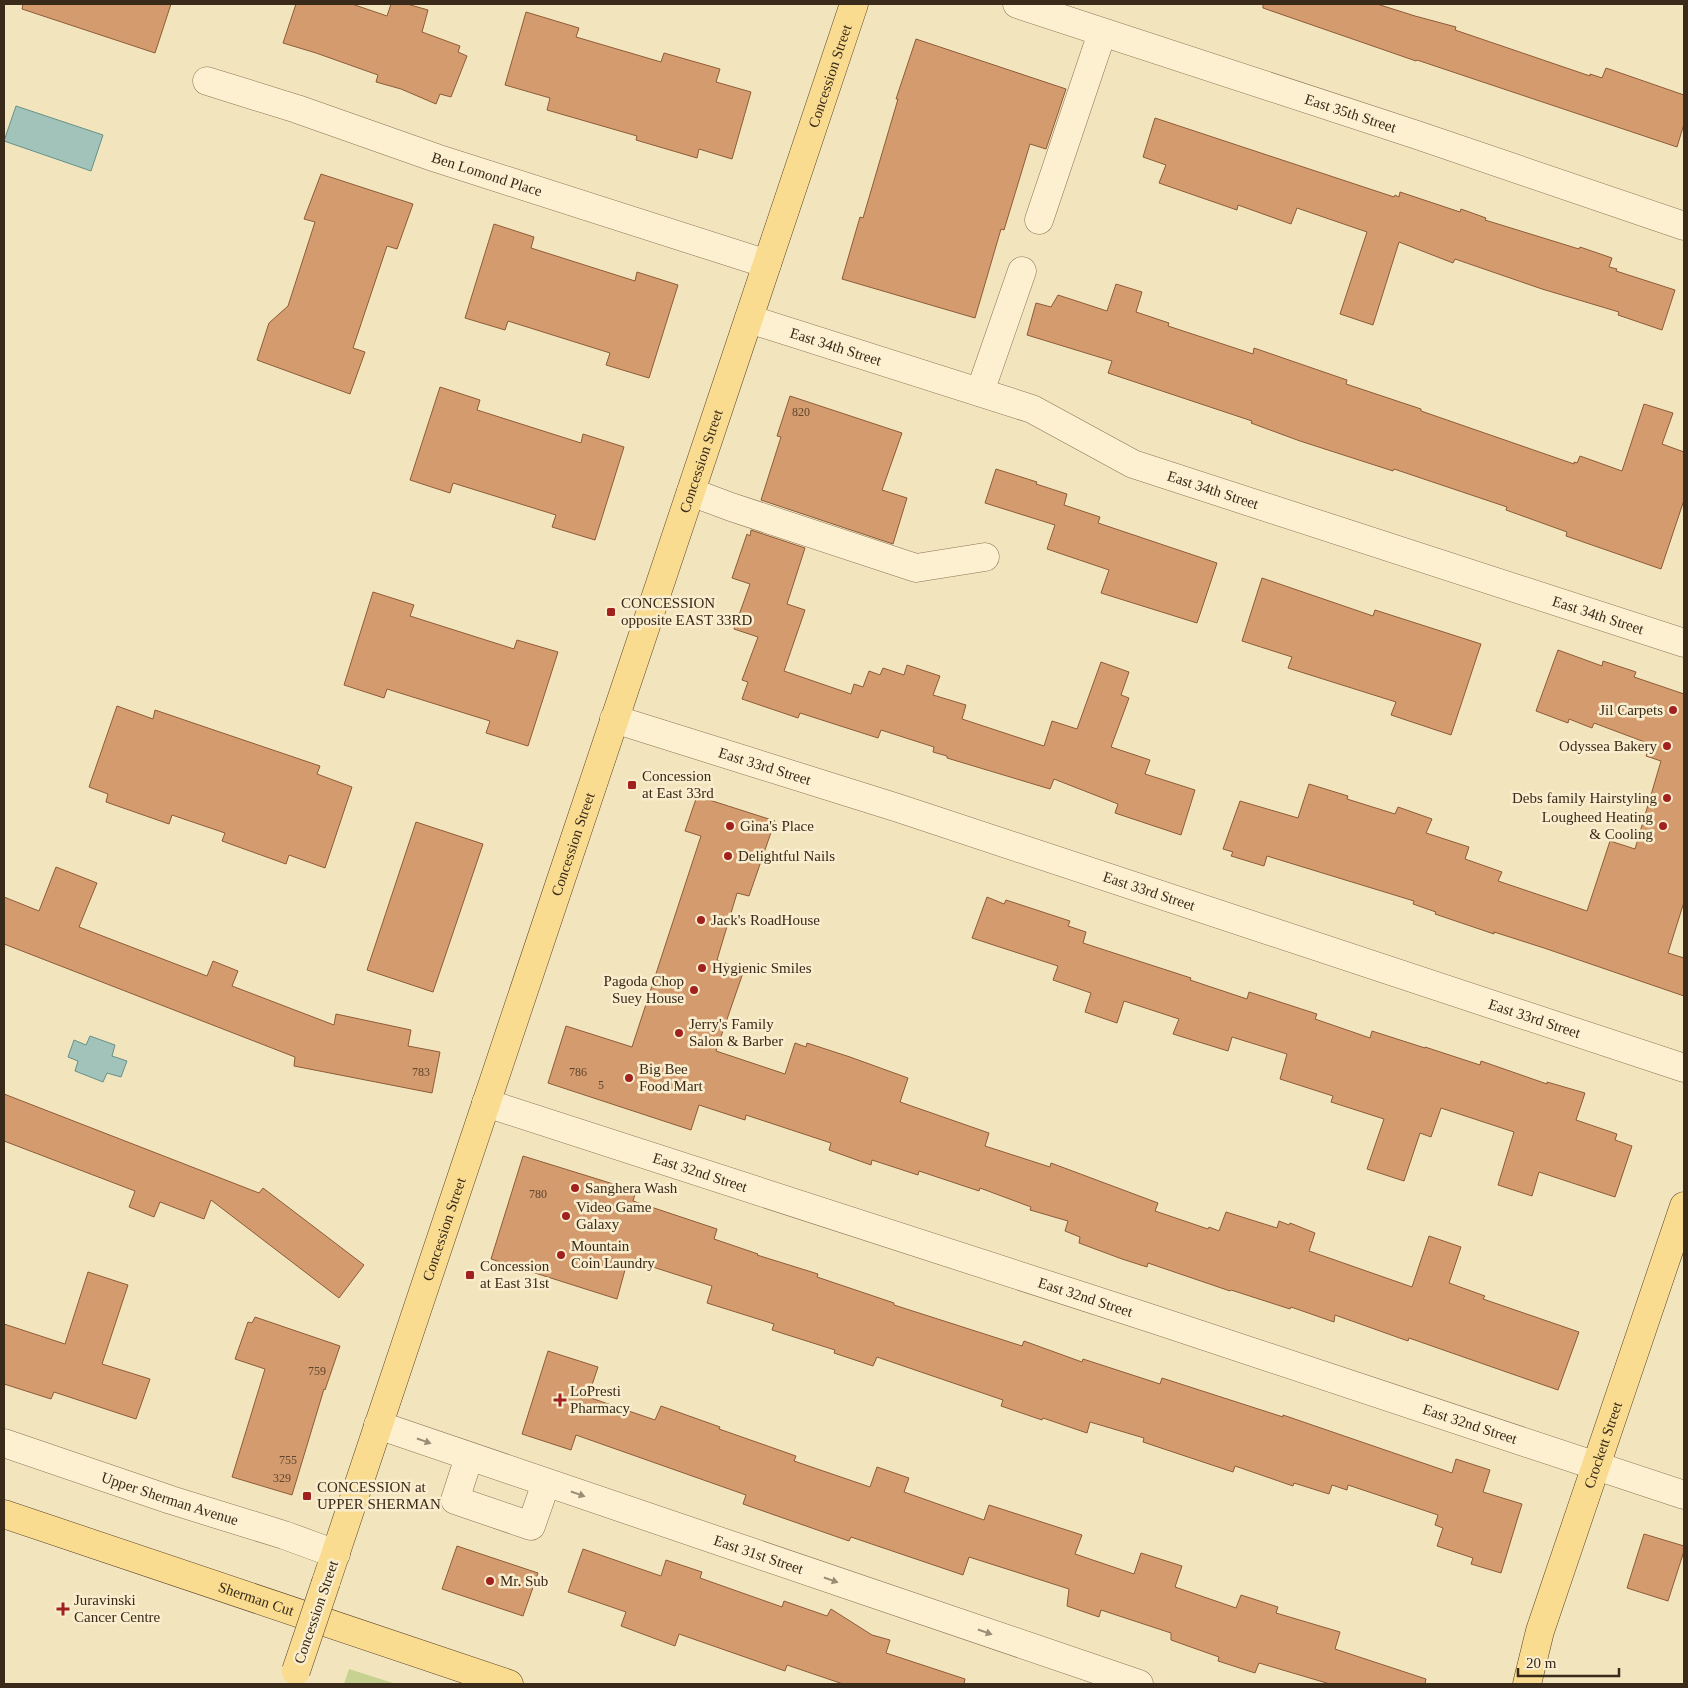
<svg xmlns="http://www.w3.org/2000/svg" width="1688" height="1688" font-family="'Times New Roman',serif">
	<rect width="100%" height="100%" fill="#f2e4bd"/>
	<path fill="#c7d190" d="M349 1669 396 1684H344Z"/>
	<path fill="#a1c3ba" stroke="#679188" d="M16 106 103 135 91 171 4 141Z
		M90 1036 115 1045 112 1056 127 1061 121 1077 107 1073 103 1082 75 1071 78 1061 68 1057 74 1040 86 1045Z"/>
	<path fill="#d49c6e" stroke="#8d5c38" d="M23 4H171L155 53 22 9Z
		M296 4H352L387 16 391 4H407L428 10 422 32 460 46 458 52 467 56 451 97 440 94 436 104 401 89 376 82 378 75 316 53 283 43Z
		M1263 4H1377L1415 16 1456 27 1455 30 1590 76V74L1602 78 1606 68 1684 95V124L1677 147 1417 60 1416 61 1263 8Z
		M526 12 579 28 576 37 661 62 664 53 720 69 716 82 751 92 732 159 699 149 697 158 636 140 637 136 547 110 550 98 505 85Z
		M916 39 1066 89 1046 149 1030 144 1004 230 1001 229 975 318 842 279 860 217 863 218 898 99H896Z
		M1155 118 1394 197 1395 195 1399 197 1400 192 1460 212 1461 209 1486 218 1485 220 1579 249 1580 247 1612 258 1609 267 1617 269 1616 271 1675 290 1662 330 1618 315 1619 312 1542 289 1455 259 1453 263 1399 242 1373 325 1340 314 1367 232 1297 208 1291 224 1238 205 1237 210 1159 183 1166 165 1143 157Z
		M321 174 413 204 397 249 387 246 353 348 365 352 350 394 257 360 269 323 288 306 315 222 304 219Z
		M494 224 534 237 531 248 635 281 637 272 678 285 649 378 606 365 610 353 508 321 505 330 465 318Z
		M1116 284 1142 292 1136 312 1169 323 1168 326 1253 354 1254 348 1347 380 1346 384 1421 409V411L1574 464V462L1577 463 1580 456 1622 471 1644 404 1673 413 1662 444 1684 452V500L1661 569 1566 536 1567 532 1506 510 1507 507 1394 469 1393 471 1300 441 1251 423 1252 421 1108 373 1112 361 1027 335 1036 303 1051 307 1058 295 1107 311Z
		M440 387 480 400 477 410 581 443 583 434 624 447 595 540 552 527 556 515 453 483 450 493 410 480Z
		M790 396 902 433 882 490 907 498 893 544 761 500 781 437 777 436Z
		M996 469 1037 482 1036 484 1067 494 1064 505 1100 517 1098 523 1217 563 1197 623 1101 593 1109 570 1047 549 1055 525 985 503Z
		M751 530 805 548 787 604 805 610 784 671 851 694 854 684 863 687 869 671 880 675 883 668 904 675 907 665 940 676 933 695 966 705 962 719 1044 746 1052 721 1077 729 1101 662 1129 672 1121 695 1129 698 1111 747 1150 760 1145 774 1195 790 1181 835 1115 813 1118 804 1054 779 1050 789 947 758V756L933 752 934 747 881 730 878 738 800 713 798 718 742 699 748 682 742 680 758 637 734 629 750 584 732 578 747 534 750 536Z
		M1262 578 1373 616 1375 610 1481 644 1451 735 1391 715 1396 702 1288 668 1292 657 1242 641Z
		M373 592 414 605 410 616 514 649 517 640 558 652 528 746 486 733 490 721 387 689 384 698 344 685Z
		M1558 650 1602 666 1603 661 1636 672 1634 677 1684 694V902L1668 953 1684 958V996L1544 948 1494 932V934L1435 914 1436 912 1413 904 1414 901 1267 856 1264 866 1231 856 1233 852 1223 849 1240 801 1298 818 1309 784 1348 796 1347 799 1395 814 1398 807 1432 819 1426 833 1469 847 1465 859 1502 872 1498 881 1587 911 1610 841 1635 849 1661 761 1646 756 1650 744 1594 723 1592 728 1569 719 1568 723 1536 711Z
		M117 706 153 719 155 710 202 726 320 766 317 774 352 787 325 868 289 855 286 864 222 841 225 833 172 815 169 824 106 802 108 794 89 787Z
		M697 796 775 821 749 896 737 893 717 960 744 970 716 1051 785 1074 795 1043 806 1047 807 1043 850 1057 908 1078 900 1102 989 1133 985 1146 1050 1167 1051 1163 1158 1203 1155 1211 1208 1229 1209 1227 1219 1231 1226 1212 1277 1228 1279 1221 1289 1225 1290 1223 1315 1233 1309 1251 1412 1287 1429 1236 1461 1247 1449 1283 1485 1296 1483 1299 1579 1332 1558 1390 1409 1338 1408 1341 1335 1315 1334 1322 1291 1307 1290 1309 1231 1290 1230 1291 1148 1263 1147 1267 1122 1259 1079 1243 1080 1237 1065 1231 1068 1221 1030 1210 1031 1207 980 1188 979 1191 919 1171 918 1175 872 1160 871 1165 829 1150 831 1143 746 1115 745 1120 699 1105 691 1130 548 1083 566 1026 632 1047 701 836 685 831Z
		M416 822 483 844 433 992 367 970Z
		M56 867 97 883 79 927 207 976 213 961 238 971 232 986 334 1025 336 1014 411 1030 408 1046 440 1052 432 1093 294 1066 295 1057 4 944V897L39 911Z
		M987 897 1004 904 1006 900 1070 921 1068 926 1086 932 1083 943 1191 978 1190 980 1247 999 1249 992 1317 1014 1315 1019 1370 1038 1372 1031 1425 1048V1047L1480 1065 1481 1061 1547 1084V1082L1585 1093 1576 1120 1617 1134 1615 1140 1632 1146 1615 1197 1539 1172 1532 1196 1498 1185 1514 1132 1441 1108 1431 1137 1420 1133 1404 1181 1367 1169 1384 1119 1331 1102 1333 1096 1280 1079 1287 1054 1232 1037 1228 1051 1173 1034 1179 1019 1124 1001 1117 1023 1085 1012 1091 993 1053 980 1058 966 972 938Z
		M4 1094 259 1193 263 1188 364 1265 339 1298 211 1200 204 1219 160 1202 154 1217 129 1207 135 1191 4 1141Z
		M523 1156 636 1191 633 1201 717 1229 714 1239 758 1254 757 1255 818 1274 817 1277 894 1303V1305L1022 1346 1024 1341 1082 1362 1083 1359 1160 1384 1162 1378 1283 1417V1415L1452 1473 1456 1459 1490 1470 1483 1492 1522 1504 1501 1573 1471 1564 1473 1558 1437 1546 1443 1528 1435 1525 1438 1515 1348 1485 1347 1490 1332 1485 1329 1494 1294 1483 1293 1486 1235 1466 1233 1472 1143 1442 1144 1438 1090 1422 1087 1433 1043 1418 1042 1420 1001 1406 1003 1400 877 1357 873 1366 834 1353 835 1350 772 1330 774 1324 707 1303 712 1286 628 1259 617 1299 491 1259Z
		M88 1272 128 1285 102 1364 150 1379 136 1419 54 1392 51 1399 4 1384V1324L65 1344Z
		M255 1317 340 1346 325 1390 324 1389 292 1495 232 1477 265 1369 235 1359 248 1322 252 1323Z
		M548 1351 598 1367 588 1397 655 1420 661 1406 720 1427 719 1429 796 1456 794 1461 870 1487 877 1467 909 1478 904 1492 935 1503 984 1520 989 1505 1082 1535 1075 1554 1134 1574 1141 1553 1182 1566 1175 1587 1236 1608 1241 1595 1278 1607 1276 1613 1340 1632 1335 1649 1426 1679 1425 1684H1330L1259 1663 1255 1673 1218 1661 1219 1657 1171 1640V1633L1101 1610 1099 1617 1067 1606 1069 1589 1013 1571 969 1557 963 1575 851 1537 849 1541 743 1504 746 1495 576 1435 571 1450 522 1434Z
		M1644 1534 1684 1546V1551L1668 1601 1627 1588Z
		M457 1546 538 1573 523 1616 442 1589Z
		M583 1549 661 1576 666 1560 702 1572 700 1578 782 1607 784 1601 827 1616 831 1609 872 1635 890 1640 886 1653 965 1679 964 1684H843L787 1665 785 1671 679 1634 675 1646 621 1626 626 1612 568 1592Z"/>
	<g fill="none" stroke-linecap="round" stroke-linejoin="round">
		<g stroke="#8b7354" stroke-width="29">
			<g id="minor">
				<path id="s1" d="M1017 4 1417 135 1684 226"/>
				<path id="s2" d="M207 81 297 109 436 158 767 264"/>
				<path d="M1039 220 1102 33"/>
				<path id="s3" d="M749 319 1032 409 1133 464 1684 643"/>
				<path d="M980 392 1022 271"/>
				<path d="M691 492 731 507 916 568 985 557"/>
				<path id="s4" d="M614 719 898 808 1684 1068"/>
				<path id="s5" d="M486 1103 1156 1320 1684 1495"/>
				<path id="s6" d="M378 1425 1139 1684"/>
				<path id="s7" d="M4 1443 171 1500 284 1535 336 1554"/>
				<path d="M469 1457 455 1500 531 1526 546 1483"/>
			</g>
		</g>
		<g stroke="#584129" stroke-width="29">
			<g id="major">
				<path id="s8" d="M4 1514 509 1684"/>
				<path id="s9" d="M326 1582 854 4"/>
				<path id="s10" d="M1527 1684 1540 1631 1684 1206"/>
			</g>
		</g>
		<use href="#minor" stroke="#fcf0d0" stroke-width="28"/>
		<use href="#major" stroke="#fadc90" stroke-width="28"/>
		<g stroke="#584129" stroke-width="29" stroke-linecap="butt">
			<path id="major-bridge" d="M296 1671 326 1582"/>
		</g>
		<use href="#major-bridge" stroke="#fadc90" stroke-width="28"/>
	</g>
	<defs><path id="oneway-solid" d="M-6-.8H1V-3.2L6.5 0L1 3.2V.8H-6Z" transform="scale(1.25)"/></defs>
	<g fill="#9a8d75">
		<use href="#oneway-solid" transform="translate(424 1441) rotate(19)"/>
		<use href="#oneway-solid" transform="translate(578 1494) rotate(19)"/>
		<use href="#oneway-solid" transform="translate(831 1580) rotate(19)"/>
		<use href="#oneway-solid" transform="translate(985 1632) rotate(19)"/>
	</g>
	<g fill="#a0211e" stroke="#f9edcd" stroke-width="2">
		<rect x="606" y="607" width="10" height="10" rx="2.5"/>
		<circle cx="1673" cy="710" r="5"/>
		<circle cx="1667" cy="746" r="5"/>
		<rect x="627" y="780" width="10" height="10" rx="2.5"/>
		<circle cx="1667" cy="798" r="5"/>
		<circle cx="730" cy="826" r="5"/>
		<circle cx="1663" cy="826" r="5"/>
		<circle cx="728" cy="856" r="5"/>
		<circle cx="701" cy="920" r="5"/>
		<circle cx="702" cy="968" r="5"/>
		<circle cx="694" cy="990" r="5"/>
		<circle cx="679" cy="1033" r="5"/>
		<circle cx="629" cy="1078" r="5"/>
		<circle cx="575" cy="1188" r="5"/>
		<circle cx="566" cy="1216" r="5"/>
		<circle cx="561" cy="1255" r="5"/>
		<rect x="465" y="1270" width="10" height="10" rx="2.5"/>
		<path d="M557.5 1392.5h5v5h5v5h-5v5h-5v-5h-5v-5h5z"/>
		<rect x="302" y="1491" width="10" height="10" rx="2.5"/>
		<circle cx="490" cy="1581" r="5"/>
		<path d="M60.5 1601.5h5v5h5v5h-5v5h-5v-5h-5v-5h5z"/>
	</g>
	<g text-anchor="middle" stroke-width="5" stroke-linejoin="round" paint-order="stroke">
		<g font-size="12" fill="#60462f">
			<text x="801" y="416">820</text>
			<text x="421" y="1076">783</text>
			<text x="578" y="1076">786</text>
			<text x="601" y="1089">5</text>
			<text x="538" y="1198">780</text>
			<text x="317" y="1375">759</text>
			<text x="288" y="1464">755</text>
			<text x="282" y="1482">329</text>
		</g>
		<g font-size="15" fill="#392a1a" stroke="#f9edcd">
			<text dy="5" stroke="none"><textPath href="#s9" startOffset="1588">Concession Street</textPath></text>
			<text dy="5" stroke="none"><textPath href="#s1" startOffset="351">East 35th Street</textPath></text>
			<text dy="5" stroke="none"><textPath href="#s2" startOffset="295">Ben Lomond Place</textPath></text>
			<text dy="5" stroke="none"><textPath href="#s3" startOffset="91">East 34th Street</textPath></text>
			<text dy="5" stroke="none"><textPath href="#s9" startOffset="1182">Concession Street</textPath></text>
			<text dy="5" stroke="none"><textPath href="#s3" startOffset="496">East 34th Street</textPath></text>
			<text dy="5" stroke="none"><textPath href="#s3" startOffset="901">East 34th Street</textPath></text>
			<text dy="5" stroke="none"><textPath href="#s4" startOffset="158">East 33rd Street</textPath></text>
			<text dy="5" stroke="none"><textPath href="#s9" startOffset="778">Concession Street</textPath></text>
			<text dy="5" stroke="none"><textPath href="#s4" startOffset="562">East 33rd Street</textPath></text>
			<text dy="5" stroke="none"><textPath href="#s4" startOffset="968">East 33rd Street</textPath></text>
			<text dy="5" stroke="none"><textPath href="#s5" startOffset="225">East 32nd Street</textPath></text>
			<text dy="5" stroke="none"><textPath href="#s9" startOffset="372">Concession Street</textPath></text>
			<text dy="5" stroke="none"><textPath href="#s5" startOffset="630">East 32nd Street</textPath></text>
			<text dy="5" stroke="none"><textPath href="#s5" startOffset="1035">East 32nd Street</textPath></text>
			<text dy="5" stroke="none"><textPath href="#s10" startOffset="251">Crockett Street</textPath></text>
			<text dy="5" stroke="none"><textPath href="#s7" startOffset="175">Upper Sherman Avenue</textPath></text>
			<text dy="5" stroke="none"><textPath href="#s6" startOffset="402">East 31st Street</textPath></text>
			<text dy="5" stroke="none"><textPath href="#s8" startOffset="266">Sherman Cut</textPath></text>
			<text transform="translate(316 1612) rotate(-71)" y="5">Concession Street</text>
		</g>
		<g font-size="15" fill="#392a1a" stroke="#f9edcd" text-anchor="start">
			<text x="621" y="608">CONCESSION<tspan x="621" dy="17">opposite EAST 33RD</tspan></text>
			<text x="1663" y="715" text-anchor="end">Jil Carpets</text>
			<text x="1657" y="751" text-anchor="end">Odyssea Bakery</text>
			<text x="642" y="781">Concession<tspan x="642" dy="17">at East 33rd</tspan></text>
			<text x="1657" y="803" text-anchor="end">Debs family Hairstyling</text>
			<text x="1653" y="822" text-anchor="end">Lougheed Heating<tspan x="1653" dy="17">&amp; Cooling</tspan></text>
			<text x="740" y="831">Gina's Place</text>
			<text x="738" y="861">Delightful Nails</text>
			<text x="711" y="925">Jack's RoadHouse</text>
			<text x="712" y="973">Hygienic Smiles</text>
			<text x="684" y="986" text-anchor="end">Pagoda Chop<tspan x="684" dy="17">Suey House</tspan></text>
			<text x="689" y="1029">Jerry's Family<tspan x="689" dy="17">Salon &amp; Barber</tspan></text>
			<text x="639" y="1074">Big Bee<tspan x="639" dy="17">Food Mart</tspan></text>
			<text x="585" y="1193">Sanghera Wash</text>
			<text x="576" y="1212">Video Game<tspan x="576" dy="17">Galaxy</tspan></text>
			<text x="571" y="1251">Mountain<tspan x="571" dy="17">Coin Laundry</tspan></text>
			<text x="480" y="1271">Concession<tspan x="480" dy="17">at East 31st</tspan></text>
			<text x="570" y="1396">LoPresti<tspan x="570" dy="17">Pharmacy</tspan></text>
			<text x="317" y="1492">CONCESSION at<tspan x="317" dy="17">UPPER SHERMAN</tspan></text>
			<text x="500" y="1586">Mr. Sub</text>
			<text x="74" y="1605">Juravinski<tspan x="74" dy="17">Cancer Centre</tspan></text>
		</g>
	</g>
	<rect width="1688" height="1688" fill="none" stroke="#392a1a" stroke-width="10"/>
	<path d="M1518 1668v8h101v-8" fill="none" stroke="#392a1a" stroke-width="2.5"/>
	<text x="1526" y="1668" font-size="15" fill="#392a1a" stroke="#f9edcd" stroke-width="4" paint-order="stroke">20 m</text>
</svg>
